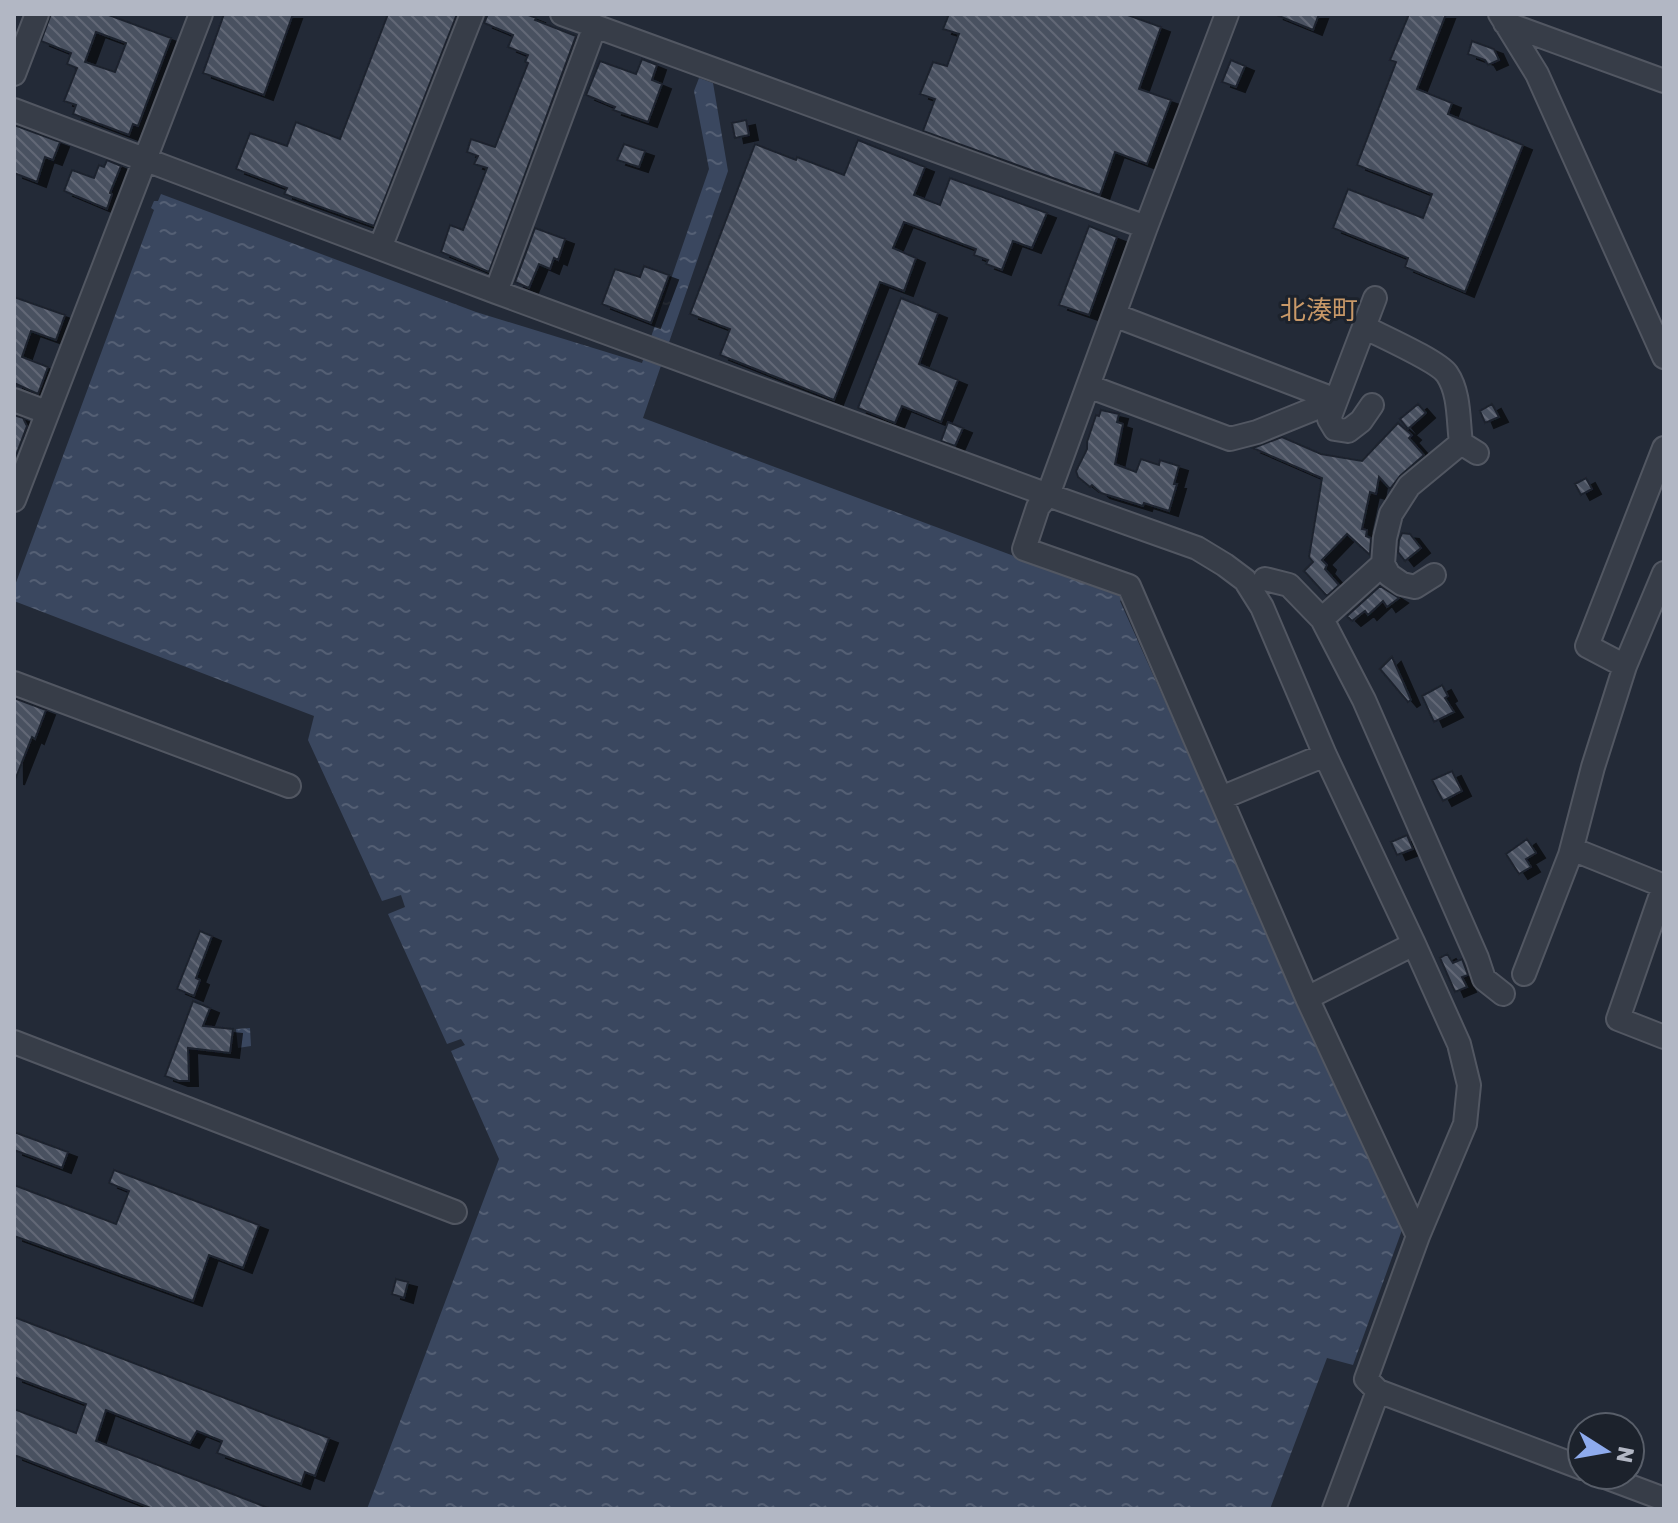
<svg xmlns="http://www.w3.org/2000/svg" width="1678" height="1523" font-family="Rubik,'Noto Sans JP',sans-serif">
	<defs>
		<pattern id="water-ripples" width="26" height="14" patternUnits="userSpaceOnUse" patternTransform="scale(2)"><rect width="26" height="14" fill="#3a475f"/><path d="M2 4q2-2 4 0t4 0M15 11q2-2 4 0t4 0" fill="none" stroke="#545f74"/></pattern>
		<pattern id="building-back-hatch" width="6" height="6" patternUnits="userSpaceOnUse" patternTransform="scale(2)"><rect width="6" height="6" fill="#4a5161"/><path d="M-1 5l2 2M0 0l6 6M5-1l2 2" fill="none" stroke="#626876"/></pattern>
		<filter id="shadow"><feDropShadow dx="9" dy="5" stdDeviation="0" flood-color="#0009"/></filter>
	</defs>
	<rect width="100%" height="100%" fill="#232a37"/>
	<path fill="url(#water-ripples)" d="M699 78 713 83 728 171 643 418 1111 592 1118 587 1124 598 1120 601 1402 1230 1353 1365 1327 1358 1270 1509H367L499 1159 451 1051 465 1045 461 1039 447 1044 388 914 405 907 401 895 382 901 308 740 314 716 14 601V588L154 210 151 208 154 201H158L161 194 476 312 642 363 709 169 694 91Z
		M250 1028 251 1046 238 1048 236 1029Z"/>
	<path fill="url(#building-back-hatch)" stroke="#1e242e" stroke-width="2" fill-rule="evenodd" filter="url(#shadow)" d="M51 14H106L171 38 138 126 133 124 129 135 73 114 76 105 64 101 77 68 67 64 71 53 41 41ZM96 32 126 43 115 72 85 62Z
		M224 14H293L264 95 203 73Z
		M388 14H457L374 226 284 194 287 188 236 169 250 133 287 146 296 122 340 139Z
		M488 14H526L536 18 535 20 576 36 489 272 441 252 450 225 463 230 487 168 474 164 478 156 467 152 471 139 495 147 528 63 525 62 528 55 508 47 513 35 484 23Z
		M949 14H1125L1161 27 1139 89 1171 100 1147 164 1115 152 1100 195 923 131 935 99 920 94 933 62 947 66 959 34 943 29Z
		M1274 14H1319L1313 30Z
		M1409 14H1446L1417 89 1452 103 1448 114 1523 145 1465 292 1405 267 1408 258 1333 228 1348 189 1423 218 1432 194 1357 165 1396 62 1390 60Z
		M1472 41 1494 49 1499 60 1488 65 1485 60 1468 54Z
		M642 59 657 65 652 80 662 84 648 122 613 110 615 107 586 95 600 61 636 74Z
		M1231 60 1245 66 1236 87 1222 82Z
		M746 120 749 135 735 138 732 123Z
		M14 125 60 142 53 160 45 157 37 182 14 173Z
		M858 140 925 167 914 195 940 205 950 178 1047 213 1032 248 1013 241 1002 270 986 264 988 260 974 255 976 249 904 222 893 248 916 258 904 291 880 282 834 400 720 355 730 329 690 314 755 144 796 160 797 157 844 175Z
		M624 144 645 151 639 167 617 160Z
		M107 160 121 166 110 193 112 194 107 209 64 191 72 170 94 178 99 165 104 167Z
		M1089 226 1117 237 1089 315 1059 305Z
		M535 228 565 239 558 260 554 258 550 269 539 264 529 288 515 282Z
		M644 266 669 275 651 323 602 304 615 269 640 277Z
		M14 297 65 315 56 340 31 331 22 357 48 367 38 394 14 383Z
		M901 298 938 313 919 364 958 380 941 422 902 406 895 423 858 408Z
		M1418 404 1426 413 1408 429 1400 419Z
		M1492 404 1499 417 1485 423 1480 411Z
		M1101 410 1119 414 1117 422 1123 424 1115 464 1136 472 1141 459 1159 465 1160 460 1179 466 1174 484H1177L1169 511 1144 503 1143 506 1101 493 1092 485 1090 487 1078 477 1076 471 1087 449V442L1096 415 1099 416Z
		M14 415 23 418 27 426 15 458Z
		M948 422 963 428 955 446 941 441Z
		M1398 423 1412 435 1409 438 1424 455 1400 476 1390 489 1379 477 1376 494 1370 492 1362 529 1367 530 1366 536 1371 538 1370 555 1347 534 1322 560 1327 565 1325 569 1339 585 1327 596 1304 571 1313 562 1309 557 1322 478 1253 448 1282 437 1321 454 1362 461Z
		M1586 478 1592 489 1581 495 1575 484Z
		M1402 533 1410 534 1421 548 1405 561 1398 552 1399 540Z
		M1380 586 1399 598 1387 607 1383 601 1368 615 1365 611 1352 621 1347 616Z
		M1392 657 1411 700 1408 702 1380 669Z
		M1442 685 1448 696 1445 698 1454 712 1434 722 1422 696Z
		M14 698 46 710 35 739 32 737 15 780Z
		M1452 771 1462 791 1443 801 1432 780Z
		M1407 835 1413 849 1397 855 1391 842Z
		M1527 839 1536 853 1526 859 1531 867 1519 874 1506 854Z
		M200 931 212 936 196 978 200 980 194 996 177 989Z
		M1447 954 1453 963 1462 959 1468 975 1462 977 1467 987 1455 992 1440 958Z
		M193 1001 210 1008 203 1026 233 1029 230 1053 188 1048 189 1081H179L165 1076Z
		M14 1132 68 1152 62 1168 14 1150Z
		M114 1170 259 1225 243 1268 209 1255 193 1301 14 1236V1185L116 1224 129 1191 109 1183Z
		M396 1279 408 1282 404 1298 392 1294Z
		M14 1317 329 1438 315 1476 305 1472 301 1484 217 1453 222 1441 197 1431 190 1443 106 1410 96 1441 271 1509H153L14 1455V1409L76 1433 86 1404 14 1377Z"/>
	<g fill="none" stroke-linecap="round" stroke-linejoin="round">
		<g stroke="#525762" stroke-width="26">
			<path id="minor" d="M562 14 1146 227
				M1227 14 1146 227 1048 495 1038 507 1024 549 1129 586 1307 998 1418 1236
				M1500 14 1537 74 1664 357
				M1505 23 1664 81
				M14 74 37 14
				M14 110 496 292 1048 495 1197 548 1225 565 1245 580 1262 607 1325 755 1414 944 1459 1044 1469 1085 1465 1124 1418 1236 1366 1379 1378 1391 1582 1468
				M380 248 472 14
				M496 292 595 26
				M1114 315 1336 400
				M1364 327C1381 336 1438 361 1447 374 1460 393 1458 421 1461 443
				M1088 386 1230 439 1257 432 1336 400
				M14 400 46 412
				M1372 405 1361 421 1348 431 1335 429 1329 419 1375 298
				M14 500 201 14
				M1434 575 1415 587 1402 584 1389 575 1383 564 1385 538 1391 514 1409 486 1461 443 1477 453
				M1265 579 1289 585 1322 619 1364 700 1477 958 1484 979 1503 994
				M1322 619 1383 564
				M1625 666 1587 646 1664 448
				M14 683 289 786
				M1221 798 1325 755
				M1572 849 1664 886
				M1664 886 1618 1019 1664 1037
				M1524 974 1570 855 1593 767 1625 666 1664 573
				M1307 998 1414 944
				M14 1042 455 1212
				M1600 1475 1664 1499
				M1334 1509 1378 1391"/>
		</g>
		<use href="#minor" stroke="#373d48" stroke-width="22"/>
	</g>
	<g text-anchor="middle" stroke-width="6" stroke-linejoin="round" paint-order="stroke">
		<g font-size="26" fill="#c99968" stroke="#1c222c">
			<text x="1319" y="319">北湊町</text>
		</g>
	</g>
	<rect width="1678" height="1523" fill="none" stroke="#b2b7c4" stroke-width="32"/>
	<g transform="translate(1606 1451) rotate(101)"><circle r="38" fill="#1c222c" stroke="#585e69" stroke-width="2"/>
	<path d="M0-6L14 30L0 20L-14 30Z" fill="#8eabed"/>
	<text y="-12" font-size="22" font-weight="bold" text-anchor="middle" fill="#b2b7c4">N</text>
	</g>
</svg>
